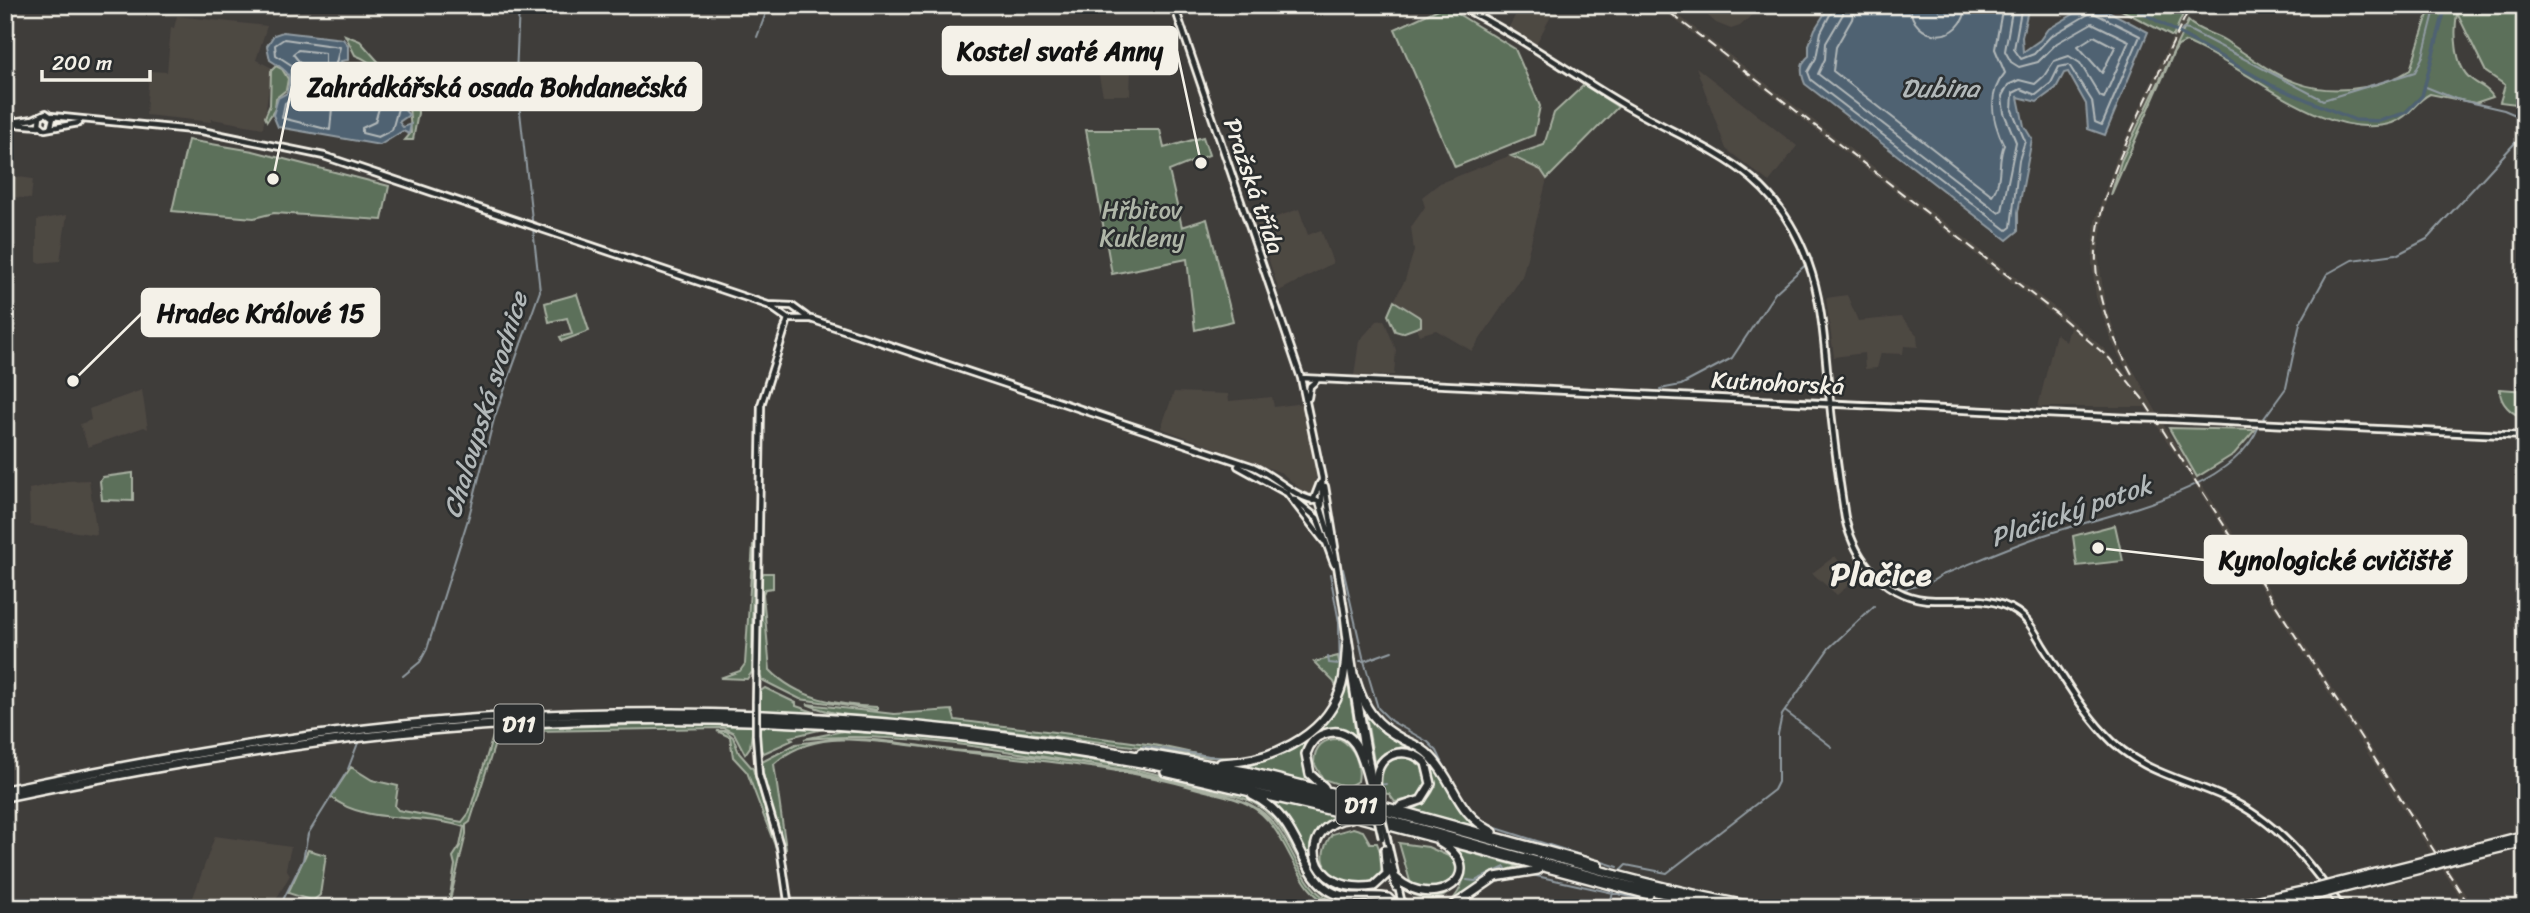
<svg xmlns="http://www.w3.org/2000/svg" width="2530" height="913" font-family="Sriracha,sans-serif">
	<rect width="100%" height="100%" fill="#3f3d3a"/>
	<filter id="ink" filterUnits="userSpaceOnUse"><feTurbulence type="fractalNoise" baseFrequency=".0143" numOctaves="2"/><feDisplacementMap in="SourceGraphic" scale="14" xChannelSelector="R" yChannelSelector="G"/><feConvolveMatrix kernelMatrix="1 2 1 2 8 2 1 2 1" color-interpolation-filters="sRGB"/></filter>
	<g filter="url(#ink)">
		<path fill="#4e4843" d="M1521 5H1557L1536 44 1509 27Z
			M1656 5H1665L2063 314 2102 347 2130 377 2111 340 2096 297 2092 264 2095 221 2116 159 2187 5H2194L2106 200 2098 253 2105 305 2121 348 2166 429 2474 908H2467L2145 407H2038L2056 333 2066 342 2070 328Z
			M1696 5H1763L1740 26 1731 29 1716 23Z
			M177 16 267 26 256 60 272 68 263 128 212 119 211 122 146 115 149 71 167 72 171 27 174 28Z
			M1696 67 1797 146 1769 182 1726 149Z
			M1131 68 1130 95H1103L1098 72Z
			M1509 156 1541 170 1547 179 1522 277 1472 351 1436 330 1419 335 1411 312 1394 301 1405 280 1414 251 1411 227 1425 207 1422 197 1440 183Z
			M5 175 33 179 31 199 5 196Z
			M1299 209 1308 235 1321 230 1333 263 1279 291 1257 224Z
			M67 215 60 261 37 263V220Z
			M1847 295 1858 321 1901 317 1917 335 1918 347 1904 346 1903 354 1881 353 1877 368 1865 369 1864 353 1834 357 1826 298Z
			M1384 320 1396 350 1394 375 1354 376 1359 341 1377 321Z
			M142 390 148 429 144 427 88 447 80 424 91 420 89 409Z
			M1174 392 1228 394 1229 401 1272 397 1274 407 1303 403 1316 475 1315 495H1307L1282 473 1161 428Z
			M89 480 97 535 30 525 29 489 67 481Z
			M1835 556 1854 581 1837 595 1812 573Z
			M215 836 291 847 286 868 290 875 271 908 190 906Z"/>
		<path fill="#5b6f5a" stroke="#a8b0a1" stroke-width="2" d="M2112 5H2187L2173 37Z
			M2431 5H2525V105L2500 102 2505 85 2486 72 2457 13C2454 32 2454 66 2471 79 2479 86 2488 87 2493 97L2475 103 2430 94C2415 101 2410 117 2392 123 2325 143 2247 66 2186 42L2178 46 2173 54 2111 195 2121 161 2188 21C2199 32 2214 33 2226 41 2275 74 2304 98 2365 87 2381 84 2396 79 2410 70Z
			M1445 6 1515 49 1540 106 1534 135 1455 167 1395 29Z
			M345 35 360 41 392 77 401 78 416 90 418 113 413 140H405L411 133 408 91C388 82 376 62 355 55Z
			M276 66 282 69 288 79 286 90 276 98 275 109 267 121 265 117 270 105 271 71Z
			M1584 85 1618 107 1547 179 1541 170 1511 156 1544 145 1554 113Z
			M1086 130H1160L1164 148 1203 137 1209 155 1169 171 1182 227 1207 219 1233 321 1195 330 1187 259 1112 274Z
			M188 140 253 151 389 186 382 220 274 213 254 218 172 211Z
			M577 294 589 331 562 341 560 337 572 334 567 318 549 322 545 303Z
			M1394 301 1421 318V326L1402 333 1395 331 1388 315Z
			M2500 389 2525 391V417C2512 416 2499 402 2500 389Z
			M2169 428 2255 430 2234 454 2197 477Z
			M133 473V501L102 500 100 481 103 477Z
			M2115 525 2123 561 2077 566 2073 536Z
			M753 544 752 672 747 679 720 678 740 671 745 664Z
			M764 573H773V588L765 589 763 594 770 670C798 699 838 705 877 707V710L800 699 762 680 759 674 761 576Z
			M1338 656C1343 676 1338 697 1324 714 1271 775 1218 758 1148 748 1098 742 1047 735 996 729 945 723 850 724 807 704L894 714 952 710 955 720C1019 728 1083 735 1147 744 1178 748 1205 760 1240 757 1278 753 1323 727 1337 689L1334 682 1314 662Z
			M1348 683 1356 735 1336 728 1316 733 1339 705Z
			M765 688 796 703V706L820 714 759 711 758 693Z
			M1366 715 1383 733 1407 745 1384 753 1375 767Z
			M667 724 753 726 750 747 745 754 734 733 724 728 531 731 497 737 470 822 466 825V834L448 908 455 865 453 857 460 846 464 827C423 813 364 825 331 797L351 767 372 780 398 786 395 806 398 810 462 822 469 813 494 733 531 728Z
			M759 726 823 729 790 737 793 740 764 753 758 748Z
			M717 731H726L733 737 739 753 753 769 777 851 747 772 733 757 730 737Z
			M843 731C959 738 1075 753 1190 782 1219 789 1252 791 1275 812 1292 828 1314 871 1328 892L1386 899 1396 908C1389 908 1384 904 1376 903 1364 903 1351 906 1339 902 1298 890 1295 822 1250 801 1235 794 1219 792 1204 788 1166 777 1128 770 1089 764 996 749 898 731 804 739Z
			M1309 737 1302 756 1306 782 1235 766 1268 760Z
			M833 739C879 739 920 748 965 751 1041 756 1122 766 1196 787 1214 792 1234 796 1251 805 1294 826 1294 889 1335 903 1351 909 1367 904 1383 908 1368 908 1350 910 1335 906 1293 895 1291 827 1249 805 1233 796 1215 794 1198 789 1122 767 1042 761 963 752 921 747 875 736 832 740 811 742 790 749 774 764L786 849 783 850 760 763 796 744Z
			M1340 739C1355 747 1361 765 1358 781L1347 787 1323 779 1314 763C1314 746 1324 738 1340 739Z
			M1409 757 1425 769 1427 785 1420 797 1395 802 1389 794 1380 793C1377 767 1383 758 1409 757Z
			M1430 759 1472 826 1414 810C1443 787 1433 790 1430 759Z
			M1266 799 1337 816C1317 828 1308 842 1314 866L1289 820Z
			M1353 828 1363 831 1370 843H1377C1381 853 1386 865 1379 876 1366 894 1300 878 1332 834Z
			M1399 843 1428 847 1453 858C1466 887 1442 908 1414 895Z
			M1456 849 1518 866 1486 879 1447 908H1433L1448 905C1462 891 1474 864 1456 849Z
			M308 850 326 855 320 895 313 901 288 893Z"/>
		<path fill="#4f6272" stroke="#919ba1" stroke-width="2" d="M1830 5H1935L1939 10 1940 5H2029L2022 37 2023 52 2040 40 2047 30 2089 5H2097L2148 32 2105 135 2088 129 2086 104 2068 72 2064 73 2056 88 2037 102 2018 97 2024 126 2032 139 2018 212V231L2007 240 1805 84C1801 74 1799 64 1809 56V45L1815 29Z
			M283 32 343 39 348 45V60L341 61 343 68 363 63 370 73 380 74 388 84 359 81 354 88C371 98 389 91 409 91L408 104 403 108 409 115 399 122 403 127 411 124 409 134 403 131 380 145 278 127 273 115 278 98 287 93C293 73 287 71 270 60L267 46 274 35Z"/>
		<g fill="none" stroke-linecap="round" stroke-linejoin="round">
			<path stroke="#b2b8b9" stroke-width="2" d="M1835 5 1821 32 1816 58 1808 72 1811 80 2007 230 2011 227 2019 160 2025 141 2012 110 2013 93 2021 89 2036 95 2051 83 2059 67 2069 65 2092 101 2095 122 2102 125 2140 36 2092 12 2051 36 2034 54 2021 59 2014 49 2022 5
				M1844 5 1843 14 1826 43 1825 59 1818 74 1999 213 2002 211 2016 142 2004 113 2002 96 2008 85 2019 80 2035 84 2044 76 2054 61 2069 56 2080 63 2100 96 2104 98 2129 41 2092 23 2057 43 2038 62 2019 67 2011 62 2005 51 2013 5
				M1855 5 1852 19 1836 47 1833 71 1992 195C2003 182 1997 160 2004 145 1992 121 1986 95 2005 73L1995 49 2003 5
				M1910 5C1911 44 1965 45 1966 5
				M2094 36 2115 47 2102 73 2078 46Z
				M284 39 340 47 335 67 338 74 348 78 349 95 332 108 330 130 282 118 285 103C299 95 300 80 293 66L276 55 275 45Z
				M298 50 325 53V68L306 70 293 54Z
				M394 98 400 101 392 130 378 137 362 133V128L375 122 381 101Z"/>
			<path stroke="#919ba1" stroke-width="2" d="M2180 33 2183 29 2189 30 2323 100 2415 72 2423 56 2436 5
				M757 37 769 5
				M2426 87 2456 99 2504 110 2525 119
				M2398 254 2427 239 2525 132
				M1660 389 1681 385 1732 358 1775 293 1812 259
				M2262 421 2286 388 2300 323 2327 274 2352 260 2396 254
				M1343 569 1364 661 1392 651
				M1330 574 1339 622 1340 677
				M1900 590 1929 583 1942 575C1975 562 2008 547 2041 536 2103 515 2233 493 2259 426
				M1328 657 1329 663 1339 664
				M1360 661H1364L1378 708 1391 721 1428 742 1437 751 1448 774
				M403 676 420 662 427 649 469 516 494 419 540 291 516 76 519 5
				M1786 712 1832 747
				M1313 725 1330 705
				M1143 746 1229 759
				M348 769 358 743
				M1380 785 1386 784
				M1479 819 1496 828 1618 867
				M1618 873 1626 865 1667 873 1774 790 1778 782V734L1782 715 1829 648 1874 606
				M1532 875 1645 900
				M1467 880 1475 881 1505 867 1507 871
				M279 908 303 860 308 834 346 773
				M1609 908 1614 888"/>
			<path stroke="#4f6272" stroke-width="3.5" d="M2129 5 2271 85 2355 120 2379 121 2405 113 2422 96 2446 5"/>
			<g stroke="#f4f1e8" stroke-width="10">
				<path id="secondary" d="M1174 5 1301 378 1322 478V505
					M1457 5C1513 32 1563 68 1616 100 1697 150 1771 160 1808 262 1822 300 1824 341 1828 381 1832 427 1838 473 1845 518 1855 561 1887 600 1935 600 1963 601 1992 595 2017 612 2029 620 2036 634 2043 646 2062 675 2080 707 2104 733 2139 772 2179 777 2224 797 2277 821 2309 862 2342 908
					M40 116 39 124 45 129 79 123
					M52 116 202 131 324 156 768 305 792 306 807 317
					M5 123 33 119 46 113 53 118 51 126
					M13 124 39 126
					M768 305 788 319H811L1254 467C1277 477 1295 499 1319 501L1335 553 1355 679
					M1301 378 2130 418
					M1308 398 1310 386 1318 379
					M2167 419 2525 436
					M1238 466 1287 493 1324 541
					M1325 486 1335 547
					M1294 499 1317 518 1334 564
					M1313 501 1320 483
					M1344 617 1347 643
					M1348 656 1364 757
					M1357 691 1373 783
					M756 702 761 405 788 319
					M756 734 759 775 780 846 789 908
					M1387 839 1403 908
					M1389 866 1396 888"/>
			</g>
			<g stroke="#f4f1e8" stroke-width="12">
				<path id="highway" d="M1355 678C1364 708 1375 725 1404 740 1414 744 1424 749 1431 757 1457 785 1455 812 1493 832
					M1141 753 1246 771 1343 795 1598 865
					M1221 763C1267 762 1323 739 1340 691 1346 676 1345 659 1347 643
					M1165 772 1341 813 1649 895
					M1324 787 1310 774 1306 754C1309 745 1314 737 1324 734 1357 722 1364 764 1370 786
					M5 790C163 757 323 729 484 718 717 703 951 720 1181 764 1295 785 1408 817 1520 848 1601 871 1681 894 1764 908
					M1252 795C1304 820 1297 875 1334 893 1351 901 1370 894 1388 898L1398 908
					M5 797C146 768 287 743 430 730 701 705 977 726 1243 783 1406 819 1564 875 1728 908
					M1378 802C1377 793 1375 783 1377 774 1382 749 1411 747 1426 763L1431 784 1421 800 1400 807
					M1351 818C1294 825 1307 896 1374 886L1387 874 1385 850
					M2452 854 2525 835
					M2455 859 2525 842
					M1397 879C1435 913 1493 872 1439 842
					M2336 883 2424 861
					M2340 889 2428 867
					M1450 908 1495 877 1538 870
					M2221 908 2317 888
					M2259 908 2321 894"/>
			</g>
			<use href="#secondary" stroke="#2a2d2e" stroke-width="4.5"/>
			<use href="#highway" stroke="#2a2d2e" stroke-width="7"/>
			<path stroke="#f4f1e8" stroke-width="2" stroke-dasharray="10 5" stroke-linecap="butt" d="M1660 5 2061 317 2109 358 2142 398 2471 908
				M2132 374C2077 273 2090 221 2136 121 2154 83 2172 44 2191 5"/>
			<g stroke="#f4f1e8" stroke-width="10" stroke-linecap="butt">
				<path id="secondary-bridge" d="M2130 418 2167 419
					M756 734V702
					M1370 786 1382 838
					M1378 802 1387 839"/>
			</g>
			<g stroke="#f4f1e8" stroke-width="12" stroke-linecap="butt">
				<path id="highway-bridge" d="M2424 861 2452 854
					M2428 867 2455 859
					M2317 888 2336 883
					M2321 894 2340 889"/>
			</g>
			<use href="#secondary-bridge" stroke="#2a2d2e" stroke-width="4.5"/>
			<use href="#highway-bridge" stroke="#2a2d2e" stroke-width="7"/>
		</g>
	</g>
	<g text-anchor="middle" stroke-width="5" stroke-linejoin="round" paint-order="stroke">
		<g fill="#2a2d2e" stroke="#b7b6b0" stroke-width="2">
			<rect x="494.5" y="704.5" width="49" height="39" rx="5"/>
			<rect x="1336.5" y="785.5" width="49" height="39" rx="5"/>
		</g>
		<g font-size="23" font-weight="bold" fill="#f4f1e8">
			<text x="519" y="732">D11</text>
			<text x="1361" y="813">D11</text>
		</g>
		<g font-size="24" fill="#f4f1e8" stroke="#2a2d2e">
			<text transform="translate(1254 186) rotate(71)" y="8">Pražská třída</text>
			<text transform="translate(1778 383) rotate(3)" y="8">Kutnohorská</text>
		</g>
		<g font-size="24" fill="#afb6a8" stroke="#2a2d2e">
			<text x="1142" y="218">Hřbitov<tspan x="1142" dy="28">Kukleny</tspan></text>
		</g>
		<g font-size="26" font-style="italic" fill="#b2b8b9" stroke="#2a2d2e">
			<text x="1940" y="97">Dubina</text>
			<text transform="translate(485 405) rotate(-73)" y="9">Chaloupská svodnice</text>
			<text transform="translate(2071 511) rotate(-19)" y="9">Plačický potok</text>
		</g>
		<g font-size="32" font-weight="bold" fill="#f4f1e8" stroke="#2a2d2e">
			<text x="1881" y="585">Plačice</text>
		</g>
	</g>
	<path fill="none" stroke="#f4f1e8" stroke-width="2.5" d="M1201 163L1177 51M273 179L292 86M73 381L142 313M2098 548L2205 560"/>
	<g fill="#f4f1e8" stroke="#2a2d2e" stroke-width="2.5">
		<circle cx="1201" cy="163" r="7"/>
		<circle cx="273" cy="179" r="7"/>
		<circle cx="73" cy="381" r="7"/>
		<circle cx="2098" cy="548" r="7"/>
	</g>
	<g fill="#f4f1e8" stroke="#f4f1e8" stroke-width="2.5">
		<rect x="943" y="27" width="234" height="47" rx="7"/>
		<rect x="292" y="63" width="409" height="47" rx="7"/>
		<rect x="142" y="289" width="237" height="47" rx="7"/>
		<rect x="2205" y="536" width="261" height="47" rx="7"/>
	</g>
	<g font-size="26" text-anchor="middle" font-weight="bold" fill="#111">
		<text x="1060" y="60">Kostel svaté Anny</text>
		<text x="497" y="96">Zahrádkářská osada Bohdanečská</text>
		<text x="261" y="322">Hradec Králové 15</text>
		<text x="2335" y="569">Kynologické cvičiště</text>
	</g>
	<rect width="2530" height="913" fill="none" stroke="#2a2d2e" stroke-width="28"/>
	<rect x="14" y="14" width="2502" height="885" fill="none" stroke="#f4f1e8" stroke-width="2.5" filter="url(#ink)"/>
	<path d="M42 70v10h108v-10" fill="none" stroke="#f4f1e8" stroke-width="3.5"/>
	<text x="52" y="70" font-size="21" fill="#f4f1e8" stroke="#2a2d2e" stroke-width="5" paint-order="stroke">200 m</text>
</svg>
